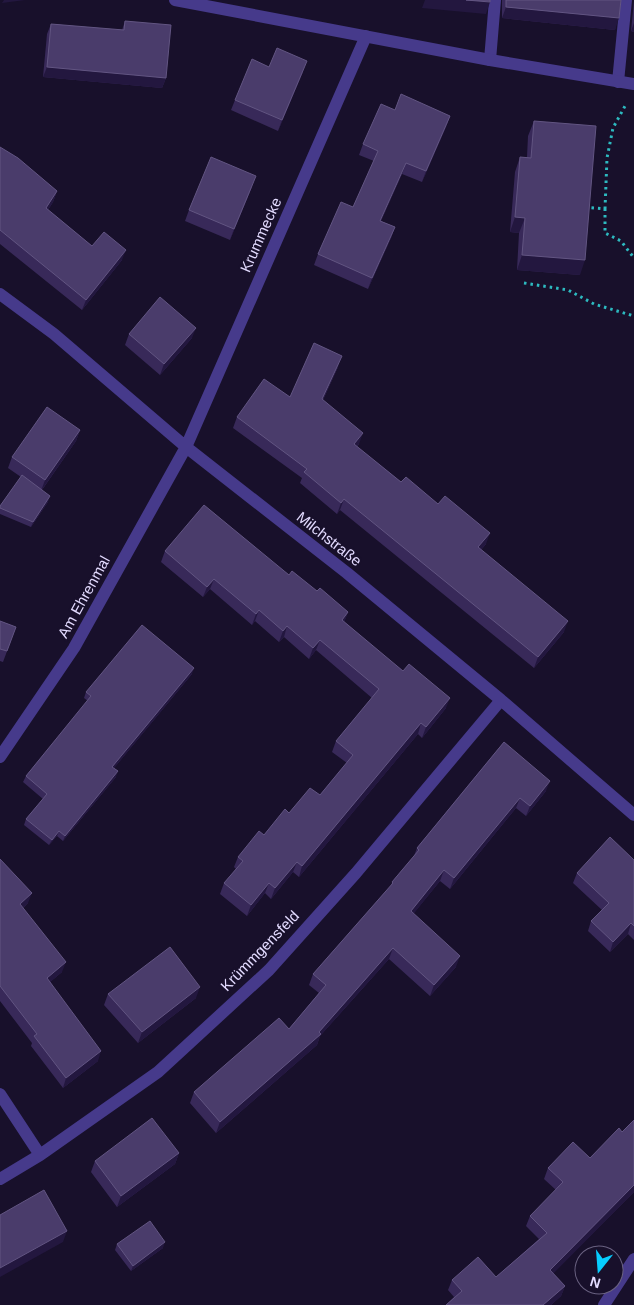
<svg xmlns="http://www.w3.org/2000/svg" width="634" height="1305" font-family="Helvetica,sans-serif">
	<rect width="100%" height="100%" fill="#18102b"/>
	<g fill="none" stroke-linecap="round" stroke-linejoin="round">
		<path stroke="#2dbac0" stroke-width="3" stroke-dasharray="2.5 4" stroke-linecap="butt" d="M585 207 605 209V233L621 241 634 258
			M605 209 607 158 613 128 625 106
			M524 283 568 290 594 304 634 316"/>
		<path stroke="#463a8b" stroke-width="12" d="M490 60 495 0
			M618 82 626 0"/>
		<path stroke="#463a8b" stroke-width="12" d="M175 0 490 60 634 84
			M0 294 54 334 186 447 347 573 501 700 634 815
			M0 757 74 648 186 447 366 36
			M0 1094 40 1155
			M0 1179 40 1155 158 1072 269 970 356 873 501 700
			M604 1305 634 1259"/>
	</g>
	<path fill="#382959" d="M502 0H621L615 30 502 18Z
		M634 1V32L631 31Z
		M125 21 166 78 162 88 43 77 47 34 51 24 122 30Z
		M303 72 278 131 231 110 235 100Z
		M395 110 450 116 446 127 422 182 402 174 381 221 395 227 391 238 368 289 314 265 318 254 353 207 374 161 359 155 363 144Z
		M534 121 580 275 517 270 519 233 510 232 515 172 520 157H527L528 136Z
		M0 147 57 191 53 202 48 210 92 246 122 260 82 310 0 244Z
		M252 187 230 240 185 221 189 210Z
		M129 334 192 338 160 375 125 345Z
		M338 367 323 400 359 444 357 447 401 482 486 544 481 550 564 632 534 668 340 510 337 514 300 483 302 478 233 428 237 417 290 397Z
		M80 430 76 441 42 490 48 502 31 527 0 514V506L21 477 8 468 12 457Z
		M165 551 289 575 317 591 348 612 344 622 446 708 422 738 418 734 299 877 293 872 271 899 265 893 247 916 220 894 224 883 236 869 234 867 238 857 289 813 320 795 347 763 332 752 336 741 372 698 316 650 309 659 284 637 279 642 255 621 252 625 210 589 203 597 161 562Z
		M0 621 16 627 3 662 0 661Z
		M192 674 114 768 116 777 63 841 57 836 49 845 24 825 26 819 43 799 23 782 26 776 88 701 84 698 86 692Z
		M504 742 546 791 526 816 516 808 450 889 440 881 413 914 456 967 430 996 389 959 320 1036 317 1045 216 1133 190 1103 194 1092 289 1029 319 993 309 985 313 974 391 886 392 882 414 856 417 848Z
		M0 859 28 903 23 908 62 972 50 982 98 1061 63 1088 31 1046 32 1043 0 1001Z
		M634 860V940L628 934 610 952 588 931 591 921 602 910 573 883 577 873Z
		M108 994 196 998 138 1043 104 1005Z
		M634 1120V1192L553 1273 565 1286 561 1296 551 1305H446L454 1297 448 1290 452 1280 496 1277 539 1239 526 1226 530 1216 556 1190 544 1179 548 1168 590 1158 622 1132Z
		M179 1153 175 1164 117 1207 91 1172 95 1161Z
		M117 1244 163 1248 131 1271 115 1250Z"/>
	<path fill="#23173f" d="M4 0H25L2 3Z
		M425 0H466L490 2 486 14 422 8Z
		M506 7 619 18 615 30 502 18Z
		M634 23V32L631 31Z
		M307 61 303 72 278 131 282 120Z
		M47 67 166 78 162 88 43 77Z
		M450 116 446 127 422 182 426 171Z
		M406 163 402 174 376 232 380 221Z
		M256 176 252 187 230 240 234 229Z
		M57 191 53 202 42 219 46 208Z
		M515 217 525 218 519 233 510 232Z
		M395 227 391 238 368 289 372 278Z
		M126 250 122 260 82 310 86 300Z
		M522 255 585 260 580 275 517 270Z
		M196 328 192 338 160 375 164 364Z
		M342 356 338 367 318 410 322 399Z
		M80 430 76 441 41 491 45 480Z
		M363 433 359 444 350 455 354 444Z
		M50 496 48 502 31 527 33 522Z
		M344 499 340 510 337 514 341 503Z
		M490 533 486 544 474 558 478 547Z
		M214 579 210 589 203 597 207 587Z
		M259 610 255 621 252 625 256 614Z
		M348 612 344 623 342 620Z
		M568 621 564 632 534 668 538 657Z
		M287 626 284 637 279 642 283 631Z
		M320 640 316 650 309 659 313 648Z
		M194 668 192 674 110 773 112 767Z
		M450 698 446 708 422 738 426 727Z
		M421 723 418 734 299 877 302 866Z
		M118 771 116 777 63 841 65 836Z
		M550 781 546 791 526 816 530 806Z
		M520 798 516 808 450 889 454 878Z
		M59 831 57 836 49 845 52 840Z
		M297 862 293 872 271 899 275 888Z
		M444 870 440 881 407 922 411 911Z
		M269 883 265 893 247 916 251 905Z
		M32 893 28 903 16 914 20 904Z
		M631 923 628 934 610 952 613 942Z
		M393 948 389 959 320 1036 317 1045 216 1133 220 1122 319 1032Z
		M460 956 456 967 430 996 434 985Z
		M66 962 62 972 43 988 47 978Z
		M200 987 196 998 138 1043 142 1032Z
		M101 1051 98 1061 63 1088 66 1078Z
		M179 1153 175 1164 117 1207 121 1196Z
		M634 1185V1192L547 1280 550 1270Z
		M67 1231 63 1242 0 1277V1268Z
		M165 1242 163 1248 131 1271 133 1266Z
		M565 1286 561 1296 551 1305H543Z"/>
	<path fill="#4a3c6b" stroke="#625582" d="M466 0H490V2Z
		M506 0H621L619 18 506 7Z
		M125 21 171 25 166 78 47 67 51 24 124 30Z
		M277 48 307 61 282 120 235 100 252 59 269 67Z
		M401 94 450 116 426 171 406 163 380 221 395 227 372 278 318 254 341 202 353 207 378 151 363 144 381 104 395 110Z
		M534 121 596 126 585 260 522 255 525 218 515 217 520 157 531 158Z
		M0 147 18 158 57 191 46 208 92 246 104 232 126 250 86 300 0 230Z
		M211 157 256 176 234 229 189 210Z
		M160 297 196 328 164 364 129 334Z
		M314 343 342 356 322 399 363 433 354 444 401 482 406 477 438 504 445 496 490 533 478 547 568 621 538 657 344 499 341 503 304 472 307 469 237 417 264 379 290 397Z
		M47 407 80 430 45 480 12 457Z
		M22 475 50 496 33 522 0 508V506Z
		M204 505 289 575 292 571 317 591 320 588 348 612 342 620 403 671 409 664 450 698 426 727 421 723 302 866 297 862 275 888 269 883 251 905 224 883 243 861 238 857 259 831 264 835 285 809 289 813 310 788 320 795 353 755 336 741 379 689 320 640 313 648 287 626 283 631 259 610 256 614 214 579 207 587 165 551Z
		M0 621 16 627 7 651 0 649Z
		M142 625 194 668 112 767 118 771 65 836 59 831 52 840 26 819 47 794 26 776 91 696 86 692Z
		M504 742 550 781 530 806 520 798 454 878 444 870 411 911 460 956 434 985 393 948 319 1032 321 1034 220 1122 194 1092 279 1018 289 1029 326 985 313 974 393 883 392 882 419 850 417 848Z
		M610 837 634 860V926L631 923 613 942 591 921 609 903 577 873Z
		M0 859 32 893 20 904 66 962 47 978 101 1051 66 1078 34 1036 37 1034 0 986Z
		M170 947 200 987 142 1032 108 994Z
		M152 1118 179 1153 121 1196 95 1161Z
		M634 1120V1185L550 1270 565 1286 543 1305H446L462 1291 452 1280 478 1257 496 1277 547 1233 530 1216 563 1182 548 1168 573 1142 590 1158 619 1128 622 1132Z
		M44 1190 67 1231 0 1268V1215Z
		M150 1221 165 1242 133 1266 117 1244Z"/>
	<g text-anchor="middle" stroke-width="4.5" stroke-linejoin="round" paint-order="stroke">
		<g font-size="15" fill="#e3dbff" stroke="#18102b">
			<text transform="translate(261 235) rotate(-66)" y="5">Krummecke</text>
			<text transform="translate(329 539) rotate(38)" y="5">Milchstraße</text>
			<text transform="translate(84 597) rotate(-61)" y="5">Am Ehrenmal</text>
			<text transform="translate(260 951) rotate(-46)" y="5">Krümmgensfeld</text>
		</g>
	</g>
	<g transform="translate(599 1270) rotate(197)"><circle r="24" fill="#18102b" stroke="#696180"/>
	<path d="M0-4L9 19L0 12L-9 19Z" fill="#07cdff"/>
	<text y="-8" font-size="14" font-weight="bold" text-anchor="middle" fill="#e3dbff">N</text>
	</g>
</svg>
